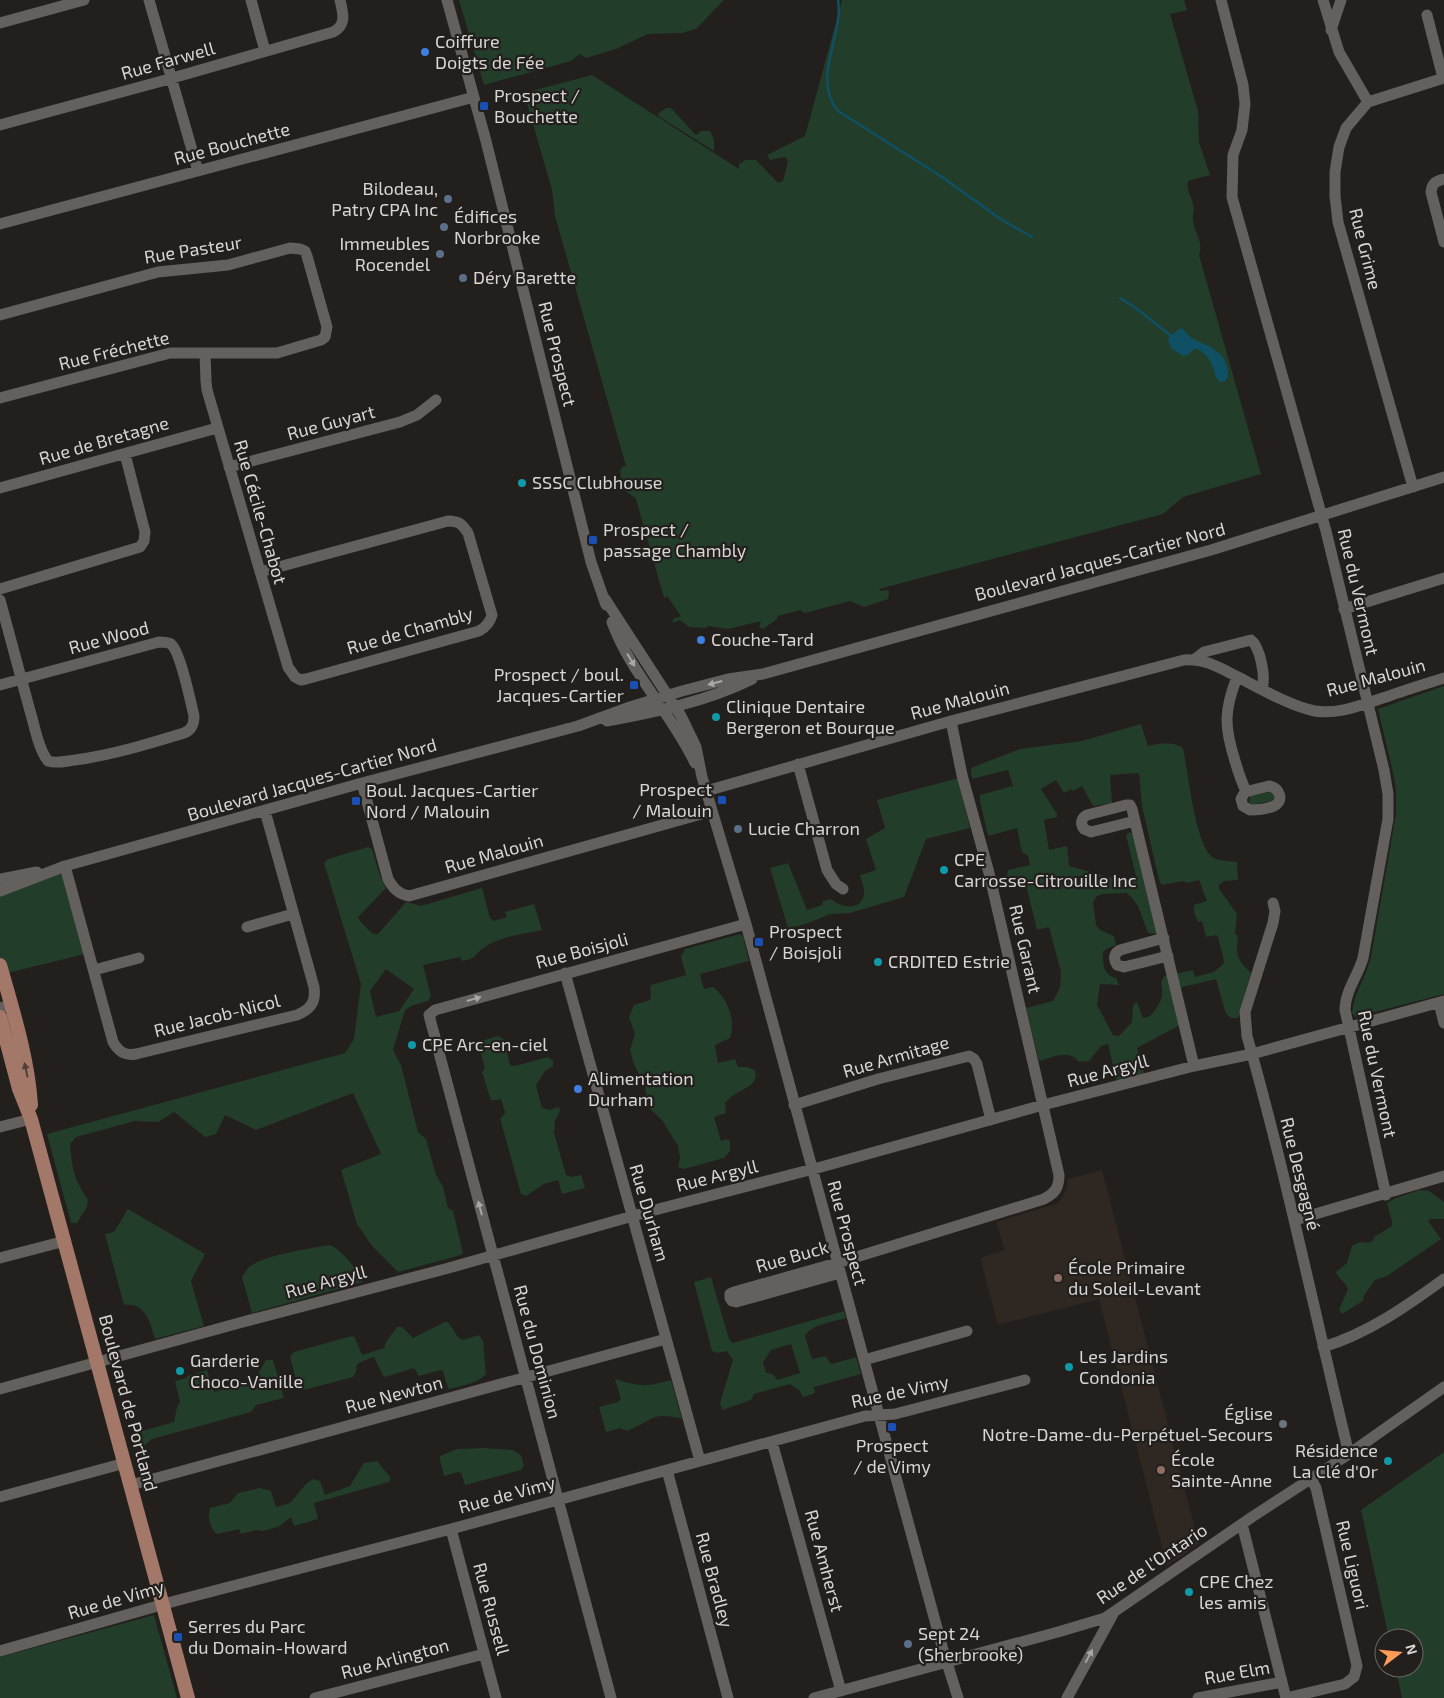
<svg xmlns="http://www.w3.org/2000/svg" width="1444" height="1698" font-family="'Exo 2',sans-serif">
	<rect width="100%" height="100%" fill="#231f1d"/>
	<path fill="#2f2822" d="M1102 1170 1199 1544 1167 1566 1099 1299 998 1325 980 1258 1005 1250 996 1222 1059 1203 1067 1187 1068 1179Z"/>
	<path fill="#223d2a" fill-rule="evenodd" d="M459 0H724L696 29 682 33 648 34 616 49 586 58 580 54 571 61 484 85Z
		M842 0H1184L1187 10 1170 14 1198 111 1199 142 1210 175 1188 181C1186 190 1191 195 1193 204 1195 210 1192 214 1193 220 1194 232 1204 242 1199 255L1261 474 1183 497 1163 514 879 589 881 591 886 590 889 591 888 599 864 607 850 601 805 613 800 610 778 616 777 619 763 629 759 627 761 621 728 629 708 626 706 628 689 627 680 620 673 623V619L681 616 667 596 664 598 636 499C633 495 628 494 626 491 622 485 618 473 622 467L626 466 555 216 552 190 524 93 592 75 739 169V164L746 160H756L778 183 783 181 788 162 785 157 770 160 767 155 805 136Z
		M666 108H671L696 135 701 131H710L714 140V151L658 116 659 113Z
		M1444 686V994L1356 1017 1352 1013C1354 993 1366 977 1371 957L1396 814V791L1394 777 1378 709Z
		M1141 724 1148 746C1161 743 1171 741 1183 748 1188 772 1195 841 1211 856 1216 861 1229 861 1237 862L1238 880 1224 881 1219 885V889L1237 914 1235 934 1238 935C1236 955 1236 959 1251 973L1238 1018H1231L1226 1014 1216 979 1171 990 1180 1025 1137 1048 1144 1073 1117 1082 1108 1044 1101 1046 1089 1061 1079 1062C1069 1049 1053 1057 1039 1061L1026 1008 1053 1001 1060 988 1061 972 1049 927 1037 930 1026 885 1009 887 1006 882 1008 870 1030 865 1028 856 1022 852 1017 828 988 836 980 801V795L1013 786 1008 770 972 779 971 768 1020 749 1082 741ZM1139 773 1142 806 1159 880 1162 885 1183 881 1188 883 1199 880 1207 901 1194 905V912L1198 922 1202 921 1206 937 1217 935 1223 956 1224 963 1214 972 1195 977 1193 970 1164 976 1161 983C1165 998 1159 1005 1150 1016L1143 1018 1137 1002 1133 1005 1132 1022 1119 1036 1113 1035 1097 1005 1100 984 1119 985 1116 978C1103 975 1103 964 1103 952L1108 948 1116 945 1114 936 1100 930 1096 925 1093 902 1097 896 1102 894 1127 893 1132 898 1138 906 1148 933 1156 934 1157 932 1134 834 1130 832 1126 835 1136 876 1119 880 1069 866 1067 846 1049 850 1044 820 1057 817V814L1041 789 1056 780 1064 793 1071 789 1073 791 1082 786 1093 806 1112 803 1110 775Z
		M958 778 970 828 926 839 904 897 850 913 830 914 806 924 788 928 770 868 788 863 807 910 823 905 822 901 831 899C842 909 864 911 864 891 864 886 861 880 860 875L876 870 866 839 885 828 877 800Z
		M1269 792 1274 795V799L1271 801 1252 805 1249 802 1250 796Z
		M368 847 372 849 380 876 386 888 358 917 360 921 373 934H378L406 902 421 906 482 888 490 918 494 921 507 917 505 912 534 904 542 930C524 934 501 936 485 947 473 954 479 958 462 961L460 957 423 965 431 996 428 1001 411 1006 405 1010 393 1050 401 1065 418 1132 426 1139 436 1175 443 1187 448 1208 453 1211 463 1253 461 1255 398 1272 372 1246 357 1224 341 1170 381 1154 353 1093 256 1130 225 1115 216 1134 205 1137 174 1112 158 1122 135 1121 76 1137 70 1144C72 1169 74 1179 88 1200L87 1207 77 1223H71L47 1134 345 1053 354 1039 361 984 324 863 328 859ZM386 969 414 989 399 1011 376 1017 370 991Z
		M65 866 89 953 3 974 0 965V891Z
		M740 934 743 936 749 961 700 974 704 989 713 987C728 999 736 1020 730 1038L715 1045 718 1063 735 1059 738 1067H747L755 1070C759 1085 744 1088 734 1095 731 1097 728 1100 725 1103L726 1113 714 1117 721 1141 726 1139 730 1141V1151L724 1158 684 1169 678 1167 680 1158 678 1146 662 1120 650 1109 648 1103 645 1087 634 1064 630 1050 635 1034 629 1017 634 1005 650 1000C652 994 649 991 651 985L686 975 681 957 685 949Z
		M498 1036 504 1039 510 1065 515 1066 548 1057 553 1061V1066L545 1071 536 1085 542 1108 550 1110 559 1107 560 1111 555 1121 554 1133 566 1175 571 1177 581 1175 585 1188 562 1194 558 1180 544 1184 526 1196 521 1194 500 1118 504 1115 505 1112 501 1099 491 1101 482 1072 485 1069 478 1042Z
		M1419 1190 1429 1191 1444 1202V1219H1430L1428 1221 1441 1239 1387 1276 1375 1280 1363 1297 1364 1300 1342 1314 1339 1310 1348 1289C1345 1281 1339 1280 1336 1272L1347 1263 1352 1246 1360 1242 1368 1243 1373 1241 1374 1237 1392 1226V1221L1387 1203 1396 1198Z
		M128 1209 205 1254 191 1281 204 1326 155 1339C150 1322 146 1302 124 1305L105 1234 114 1232Z
		M330 1245C342 1250 358 1270 363 1282L252 1313 242 1277C245 1273 248 1267 252 1265 267 1255 311 1248 330 1245Z
		M711 1277 729 1339 733 1343 844 1311 846 1318C834 1322 811 1324 805 1336L812 1359 826 1356 829 1362 832 1364 856 1357 861 1374 814 1387 815 1393 803 1397 800 1391 790 1384 754 1394 751 1400 722 1410 720 1403 733 1360 727 1351 717 1353 712 1351 694 1282ZM791 1344 800 1373 777 1380C774 1374 772 1373 766 1373L763 1362 771 1350Z
		M445 1322H448L458 1337 463 1340 479 1335 483 1341 486 1374C477 1384 460 1386 448 1389L443 1371 441 1370 419 1376 414 1368 385 1377 383 1376 374 1357 363 1361 357 1364 356 1372 353 1377 304 1390 298 1387 290 1357 294 1352 352 1336 355 1338 362 1355 384 1348 386 1342 397 1327H402L413 1338Z
		M266 1360H273L284 1398 256 1405 251 1412 152 1439 141 1448 138 1445 139 1432 174 1422 177 1407 180 1402 175 1381 187 1378V1376L207 1370 214 1392 254 1381Z
		M615 1379C641 1387 645 1387 671 1380L682 1419C652 1411 652 1421 627 1431L620 1428 606 1432 599 1407 618 1402 621 1399Z
		M483 1448 512 1450 521 1455 524 1466 521 1470 465 1485 461 1473 458 1472 444 1476 440 1460V1456L457 1449Z
		M1444 1452V1698H1402L1396 1668H1414V1638H1389L1361 1510Z
		M377 1461 391 1478 389 1482 314 1503 318 1519 294 1526 291 1517 278 1527 263 1531 257 1530 241 1534 239 1529 217 1534C210 1529 207 1516 210 1508L230 1503 238 1493 260 1488 271 1491 276 1507 290 1503 306 1484 313 1479 320 1481 325 1495 350 1486 364 1463Z
		M154 1615 177 1698H0V1657Z"/>
	<path fill="#0f5064" d="M1182 328 1191 338 1211 347 1222 356 1226 363 1228 372V377L1225 381 1220 382 1216 378C1212 363 1211 356 1195 348L1188 355 1183 356 1171 348 1168 339 1170 334 1172 335 1178 330Z"/>
	<g fill="none" stroke-linecap="round" stroke-linejoin="round">
		<path stroke="#0f5064" stroke-width="2.5" d="M838 0C844 36 811 78 838 111L942 177 1002 220 1032 237
			M1120 298 1137 309 1170 335"/>
		<path stroke="#64605d" stroke-width="11" d="M149 0 198 171
			M251 0 265 51
			M447 0 486 141 591 562 606 605
			M1221 0 1243 85 1245 104 1242 130 1233 155 1232 197 1326 531 1384 770 1388 794V819L1363 958C1358 976 1345 991 1345 1010L1386 1195
			M1323 0 1339 52 1368 102
			M1427 15 1443 78
			M0 23 84 0
			M1331 30 1341 0
			M0 125 162 81 333 32C347 25 343 13 340 0
			M1444 179C1436 181 1432 183 1431 192L1444 242
			M0 224 474 97
			M0 315 158 272 228 265 290 248 300 249 305 251 307 256 327 327 325 337 321 340 277 353H170L0 398
			M205 353 206 381 207 390 288 667 295 677 301 680 306 679 479 631C486 627 490 623 492 615L468 533C462 524 459 521 448 521L260 572
			M229 467 400 422 417 415 436 400
			M1413 487 1338 222 1335 196V172L1339 147 1346 128 1368 102 1444 78
			M0 488 217 428
			M0 589 140 547 144 541 145 532 125 454
			M605 599 681 716 696 747 702 777 746 924 883 1430 943 1650 958 1698
			M0 600C10 637 20 674 30 711 35 727 38 748 48 761 57 764 66 761 75 760 112 755 148 744 184 733 192 730 194 724 194 716 191 703 180 651 171 644 167 642 164 642 159 642L22 679 0 685
			M1344 609 1444 578
			M612 622C631 674 672 714 695 763
			M1195 659 1204 652 1251 640C1260 647 1266 677 1262 688
			M1237 677C1224 711 1224 726 1235 761 1238 771 1241 781 1246 791
			M607 721C656 712 708 701 752 679
			M798 764 827 870 836 884 843 889
			M362 783 388 879C393 888 398 894 409 896L712 811
			M1269 786C1279 788 1285 800 1274 806 1267 809 1257 810 1250 810L1243 806 1241 799 1245 792Z
			M706 791 951 721 1184 660C1205 658 1220 668 1238 677 1259 688 1292 707 1315 711 1339 715 1363 704 1386 697 1405 690 1425 684 1444 678
			M1135 821 1091 832 1084 829C1080 824 1081 818 1087 815L1126 805H1130L1132 809 1194 1066
			M65 866 113 1042C119 1052 125 1056 136 1054L297 1015C311 1009 316 1002 314 987L265 811
			M0 879 37 872
			M0 891 65 866 362 783 578 726 630 707 682 691 728 679 763 674 1211 550 1444 477
			M1273 903 1275 911 1273 923 1245 1012 1247 1036C1286 1174 1315 1315 1349 1454
			M247 927 293 914
			M1164 938 1120 950C1114 953 1113 959 1117 965L1124 967 1168 956
			M94 970 139 958
			M565 973 700 1461
			M1439 1003 1444 1023
			M0 1008 11 1005
			M794 1105 878 1079 969 1056 974 1059 977 1064 991 1120
			M0 1127 31 1119
			M1295 1220 1444 1176
			M0 1258 65 1241
			M840 1273 736 1302 732 1301 730 1298V1294L734 1292 837 1263 1044 1199C1055 1193 1059 1188 1059 1175L989 873 962 775 951 721
			M1323 1347C1367 1334 1407 1306 1444 1279
			M864 1360 967 1331
			M0 1389 239 1323 445 1269 647 1212 821 1167 1043 1105 1194 1066 1252 1054 1444 1001
			M772 1442 841 1691
			M667 1470 728 1698
			M131 1485 666 1339
			M0 1497 125 1463
			M1242 1524 1286 1698
			M451 1529 496 1698
			M0 1651 175 1601 451 1529 865 1416 895 1414 1025 1380
			M315 1698 484 1654
			M611 1698 429 1015 435 1010 746 924
			M814 1698 1058 1632 1105 1618 1252 1517 1349 1454 1444 1387
			M1067 1698 1113 1614
			M1198 1698 1282 1682
			M1286 1698 1345 1684 1354 1677 1357 1666 1316 1488 1311 1479"/>
		<path stroke="#a47869" stroke-width="14" d="M0 965C13 1011 28 1058 31 1105
			M0 1017 19 1089 31 1119 188 1698"/>
	</g>
	<defs><path id="oneway-solid" d="M-6-.8H1V-3.2L6.5 0L1 3.2V.8H-6Z" transform="scale(1.25)"/></defs>
	<g fill="#aaa7a4">
		<use href="#oneway-solid" transform="translate(631 660) rotate(59)"/>
		<use href="#oneway-solid" transform="translate(715 683) rotate(165)"/>
		<use href="#oneway-solid" transform="translate(474 999) rotate(-16)"/>
		<use href="#oneway-solid" transform="translate(480 1208) rotate(-105)"/>
		<use href="#oneway-solid" transform="translate(1089 1656) rotate(-62)"/>
	</g>
	<use fill="#503e38" href="#oneway-solid" transform="translate(26 1070) rotate(-102)"/>
	<g fill="#3f7fe0" stroke="#231f1d" stroke-width="2">
		<circle cx="425" cy="52" r="5"/>
		<circle cx="701" cy="640" r="5"/>
		<circle cx="578" cy="1089" r="5"/>
	</g>
	<g fill="#1a4fb4" stroke="#231f1d" stroke-width="2">
		<rect x="479" y="101" width="10" height="10" rx="2.5"/>
		<rect x="588" y="535" width="10" height="10" rx="2.5"/>
		<rect x="629" y="680" width="10" height="10" rx="2.5"/>
		<rect x="717" y="795" width="10" height="10" rx="2.5"/>
		<rect x="351" y="796" width="10" height="10" rx="2.5"/>
		<rect x="754" y="937" width="10" height="10" rx="2.5"/>
		<rect x="887" y="1422" width="10" height="10" rx="2.5"/>
		<rect x="173" y="1632" width="10" height="10" rx="2.5"/>
	</g>
	<g fill="#5c6f8a" stroke="#231f1d" stroke-width="2">
		<circle cx="448" cy="199" r="5"/>
		<circle cx="444" cy="227" r="5"/>
		<circle cx="440" cy="254" r="5"/>
		<circle cx="463" cy="278" r="5"/>
		<circle cx="738" cy="829" r="5"/>
		<circle cx="908" cy="1644" r="5"/>
	</g>
	<g fill="#0f9aa8" stroke="#231f1d" stroke-width="2">
		<circle cx="522" cy="483" r="5"/>
		<circle cx="716" cy="717" r="5"/>
		<circle cx="944" cy="870" r="5"/>
		<circle cx="878" cy="962" r="5"/>
		<circle cx="412" cy="1045" r="5"/>
		<circle cx="1069" cy="1367" r="5"/>
		<circle cx="180" cy="1371" r="5"/>
		<circle cx="1388" cy="1461" r="5"/>
		<circle cx="1189" cy="1592" r="5"/>
	</g>
	<g fill="#8d6e63" stroke="#231f1d" stroke-width="2">
		<circle cx="1058" cy="1278" r="5"/>
		<circle cx="1161" cy="1470" r="5"/>
	</g>
	<circle fill="#6b7280" stroke="#231f1d" stroke-width="2" cx="1283" cy="1424" r="5"/>
	<g text-anchor="middle" stroke-width="4.5" stroke-linejoin="round" paint-order="stroke">
		<g font-size="18" fill="#d8d6d4" stroke="#231f1d" text-anchor="start">
			<text x="435" y="48">Coiffure<tspan x="435" dy="21">Doigts de Fée</tspan></text>
			<text x="494" y="102">Prospect /<tspan x="494" dy="21">Bouchette</tspan></text>
			<text x="438" y="195" text-anchor="end">Bilodeau,<tspan x="438" dy="21">Patry CPA Inc</tspan></text>
			<text x="454" y="223">Édifices<tspan x="454" dy="21">Norbrooke</tspan></text>
			<text x="430" y="250" text-anchor="end">Immeubles<tspan x="430" dy="21">Rocendel</tspan></text>
			<text x="473" y="284">Déry Barette</text>
			<text x="532" y="489">SSSC Clubhouse</text>
			<text x="603" y="536">Prospect /<tspan x="603" dy="21">passage Chambly</tspan></text>
			<text x="711" y="646">Couche-Tard</text>
			<text x="624" y="681" text-anchor="end">Prospect / boul.<tspan x="624" dy="21">Jacques-Cartier</tspan></text>
			<text x="726" y="713">Clinique Dentaire<tspan x="726" dy="21">Bergeron et Bourque</tspan></text>
			<text x="712" y="796" text-anchor="end">Prospect<tspan x="712" dy="21">/ Malouin</tspan></text>
			<text x="366" y="797">Boul. Jacques-Cartier<tspan x="366" dy="21">Nord / Malouin</tspan></text>
			<text x="748" y="835">Lucie Charron</text>
			<text x="954" y="866">CPE<tspan x="954" dy="21">Carrosse-Citrouille Inc</tspan></text>
			<text x="769" y="938">Prospect<tspan x="769" dy="21">/ Boisjoli</tspan></text>
			<text x="888" y="968">CRDITED Estrie</text>
			<text x="422" y="1051">CPE Arc-en-ciel</text>
			<text x="588" y="1085">Alimentation<tspan x="588" dy="21">Durham</tspan></text>
			<text x="1068" y="1274">École Primaire<tspan x="1068" dy="21">du Soleil-Levant</tspan></text>
			<text x="1079" y="1363">Les Jardins<tspan x="1079" dy="21">Condonia</tspan></text>
			<text x="190" y="1367">Garderie<tspan x="190" dy="21">Choco-Vanille</tspan></text>
			<text x="1273" y="1420" text-anchor="end">Église<tspan x="1273" dy="21">Notre-Dame-du-Perpétuel-Secours</tspan></text>
			<text x="892" y="1452" text-anchor="middle">Prospect<tspan x="892" dy="21">/ de Vimy</tspan></text>
			<text x="1378" y="1457" text-anchor="end">Résidence<tspan x="1378" dy="21">La Clé d'Or</tspan></text>
			<text x="1171" y="1466">École<tspan x="1171" dy="21">Sainte-Anne</tspan></text>
			<text x="1199" y="1588">CPE Chez<tspan x="1199" dy="21">les amis</tspan></text>
			<text x="188" y="1633">Serres du Parc<tspan x="188" dy="21">du Domain-Howard</tspan></text>
			<text x="918" y="1640">Sept 24<tspan x="918" dy="21">(Sherbrooke)</tspan></text>
		</g>
		<g font-size="18" fill="#d8d6d4" stroke="#231f1d">
			<text transform="translate(168 61) rotate(-16)" y="6">Rue Farwell</text>
			<text transform="translate(232 144) rotate(-15)" y="6">Rue Bouchette</text>
			<text transform="translate(1365 249) rotate(76)" y="6">Rue Grime</text>
			<text transform="translate(193 250) rotate(-9)" y="6">Rue Pasteur</text>
			<text transform="translate(114 351) rotate(-14)" y="6">Rue Fréchette</text>
			<text transform="translate(557 354) rotate(76)" y="6">Rue Prospect</text>
			<text transform="translate(331 423) rotate(-15)" y="6">Rue Guyart</text>
			<text transform="translate(104 441) rotate(-16)" y="6">Rue de Bretagne</text>
			<text transform="translate(260 512) rotate(74)" y="6">Rue Cécile-Chabot</text>
			<text transform="translate(1100 562) rotate(-15)" y="6">Boulevard Jacques-Cartier Nord</text>
			<text transform="translate(1358 592) rotate(77)" y="6">Rue du Vermont</text>
			<text transform="translate(410 631) rotate(-16)" y="6">Rue de Chambly</text>
			<text transform="translate(109 638) rotate(-15)" y="6">Rue Wood</text>
			<text transform="translate(1376 678) rotate(-15)" y="6">Rue Malouin</text>
			<text transform="translate(960 701) rotate(-15)" y="6">Rue Malouin</text>
			<text transform="translate(312 780) rotate(-16)" y="6">Boulevard Jacques-Cartier Nord</text>
			<text transform="translate(494 854) rotate(-16)" y="6">Rue Malouin</text>
			<text transform="translate(1025 949) rotate(77)" y="6">Rue Garant</text>
			<text transform="translate(582 951) rotate(-15)" y="6">Rue Boisjoli</text>
			<text transform="translate(217 1016) rotate(-14)" y="6">Rue Jacob-Nicol</text>
			<text transform="translate(896 1057) rotate(-16)" y="6">Rue Armitage</text>
			<text transform="translate(1108 1071) rotate(-15)" y="6">Rue Argyll</text>
			<text transform="translate(1377 1074) rotate(78)" y="6">Rue du Vermont</text>
			<text transform="translate(1300 1174) rotate(76)" y="6">Rue Desgagné</text>
			<text transform="translate(717 1176) rotate(-14)" y="6">Rue Argyll</text>
			<text transform="translate(649 1213) rotate(74)" y="6">Rue Durham</text>
			<text transform="translate(847 1233) rotate(75)" y="6">Rue Prospect</text>
			<text transform="translate(792 1257) rotate(-16)" y="6">Rue Buck</text>
			<text transform="translate(326 1282) rotate(-15)" y="6">Rue Argyll</text>
			<text transform="translate(537 1352) rotate(75)" y="6">Rue du Dominion</text>
			<text transform="translate(900 1392) rotate(-12)" y="6">Rue de Vimy</text>
			<text transform="translate(394 1395) rotate(-15)" y="6">Rue Newton</text>
			<text transform="translate(128 1403) rotate(75)" y="6">Boulevard de Portland</text>
			<text transform="translate(507 1495) rotate(-15)" y="6">Rue de Vimy</text>
			<text transform="translate(824 1561) rotate(75)" y="6">Rue Amherst</text>
			<text transform="translate(1152 1564) rotate(-34)" y="6">Rue de l'Ontario</text>
			<text transform="translate(1352 1565) rotate(77)" y="6">Rue Liguori</text>
			<text transform="translate(714 1580) rotate(75)" y="6">Rue Bradley</text>
			<text transform="translate(116 1600) rotate(-16)" y="6">Rue de Vimy</text>
			<text transform="translate(491 1609) rotate(75)" y="6">Rue Russell</text>
			<text transform="translate(395 1659) rotate(-15)" y="6">Rue Arlington</text>
			<text transform="translate(1237 1673) rotate(-10)" y="6">Rue Elm</text>
		</g>
	</g>
	<g transform="translate(1399 1653) rotate(74)"><circle r="24" fill="#231f1d" stroke="#6b6866"/>
	<path d="M0-4L9 19L0 12L-9 19Z" fill="#fe9b59"/>
	<text y="-8" font-size="14" font-weight="bold" text-anchor="middle" fill="#d8d6d4">N</text>
	</g>
</svg>
